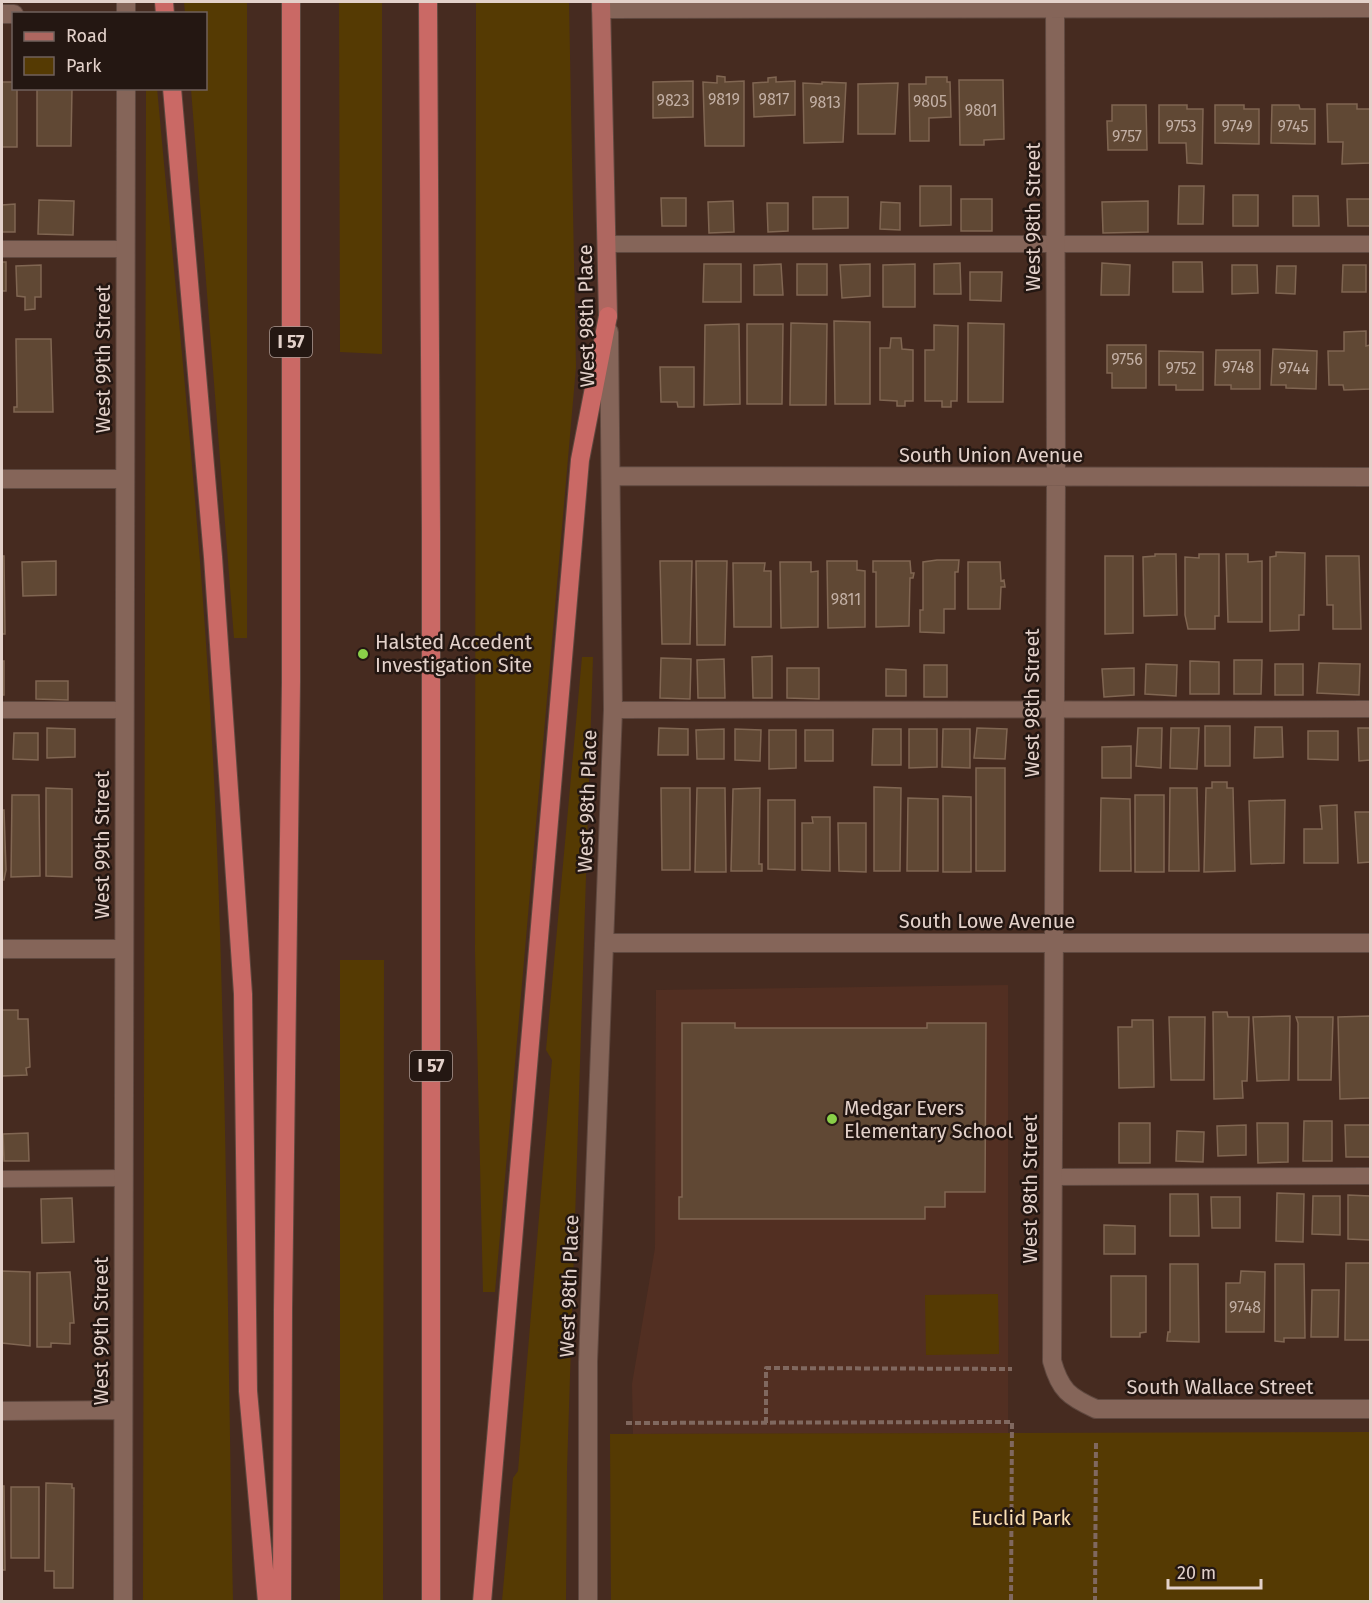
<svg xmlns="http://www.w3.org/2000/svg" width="1372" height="1603" font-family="'Fira Sans',sans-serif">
	<rect width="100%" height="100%" fill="#462b20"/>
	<path fill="#522f22" d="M1008 985V1433L633 1434 632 1384 655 1248 656 990Z"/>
	<path fill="#553a03" d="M184 2H247V638H234L191 89 206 88V14L185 13Z
		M339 2H382V354L340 352Z
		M476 2H569L576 367 495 1292H483L475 952Z
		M157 88C178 318 203 549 214 779 227 1053 227 1327 233 1601H143L146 89Z
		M582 657H593L567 1470 566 1601H502L513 1478 518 1471 552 1060 546 1050Z
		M340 960H384L383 1601H340Z
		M998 1294 999 1354 926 1355 925 1295Z
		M1370 1432V1601H611L610 1434Z"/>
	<path fill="#604834" stroke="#806652" stroke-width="1.5" d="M717 76 725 77V82L744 81V146H705L703 82 717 83Z
		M776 77V82L795 81V115L754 117 753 83 768 82V78Z
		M926 77H947V82H950L951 117 929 118V141H910L909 84H926Z
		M959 80H1003L1004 139 984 140V145H960Z
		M693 81V117L653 118V82Z
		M2 82H14V88H17V147H2Z
		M822 82 846 83 843 142 804 143 803 83 822 84Z
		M898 83 895 134H858V84Z
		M37 88H72L71 146H37Z
		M1327 104H1357V109H1370V163L1342 164 1343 142H1328Z
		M1112 105H1146L1147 150H1108L1107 121H1112Z
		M1159 105H1187V109H1203L1202 164 1187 163 1186 143H1159Z
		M1215 105H1244V109H1259V144L1215 143Z
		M1272 105H1299L1300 109H1315V144L1271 143Z
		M920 186H951V225L920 226Z
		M1179 186H1204L1203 224H1178Z
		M1233 195H1258V226H1233Z
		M1293 196H1318L1319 226H1293Z
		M813 197H848V228L813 229Z
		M661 198H686V226H662Z
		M961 199H992V231H961Z
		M1347 199H1370V226H1348Z
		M39 200 74 201 73 235 38 234Z
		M733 201 734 232 709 233 708 202Z
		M1148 201V232L1103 233 1102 202Z
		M881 202 900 203V230L880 229Z
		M767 203H788V231L768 232Z
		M15 204V232H2V205Z
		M2 262H6V291H2Z
		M1173 262H1202L1203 292H1173Z
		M960 263 961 294H934V264Z
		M1102 263 1130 265 1129 295H1101Z
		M704 264H741V302H703Z
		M781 264 783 295H754V265Z
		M797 264H827V295H797Z
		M870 264V296L842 298 840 265Z
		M915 264V307H883V265Z
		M41 265V297H35V309L25 310V297L17 296 16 266Z
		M1232 265H1257L1258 293 1232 294Z
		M1343 265H1366V292H1342Z
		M1277 266H1296L1295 294 1276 293Z
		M970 272H1002L1001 301 970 300Z
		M834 321 870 322V404H835Z
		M791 323 827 324 826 405H790Z
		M968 323 1004 324 1003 402H968Z
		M739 324 740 404 704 405 705 325Z
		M747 324H783L782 404H747Z
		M934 325 958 326 957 401H951V407H942V401H925V350H934Z
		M1366 331V346L1370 345V389L1344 390 1343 385H1329L1328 351H1344V332Z
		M891 338H901L902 349 913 350V401H905V406H897V401L880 400V348H890Z
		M16 339H51L53 412H14V407H17Z
		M1107 345H1146V388H1112V373H1107Z
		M1273 349 1317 351 1316 389 1286 388V385H1271Z
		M1216 350H1260V389H1231V385H1215Z
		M1159 351 1203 352V390H1176V385H1159Z
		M660 367H694V407H678L677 402H661Z
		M1276 552 1305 553 1304 615H1299V630L1270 631V557L1276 556Z
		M1155 554H1176L1177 615 1144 616 1143 557 1155 556Z
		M1199 554H1219V616H1215V629H1188L1185 615V557L1199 558Z
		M1226 554H1248V562L1262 561V622H1228Z
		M2 556H4L5 634H2Z
		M1105 556H1133V633L1105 634Z
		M1326 556H1359L1361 629H1333V605H1327Z
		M937 560H959L958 572H955V609H944V633L920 632V610H923V562Z
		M56 561V595L23 596 22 562Z
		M660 561H692L690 644H662Z
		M696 561H727L725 645H697Z
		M827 561H857V570L865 571V627L828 628Z
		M873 561H910L911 573H914L913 578H910L909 626 876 627V572H873Z
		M780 562H811V572L818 571V627L781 628Z
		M968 562H1000L1001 581 1004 580 1005 587H1001L1000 609H968Z
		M733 563H765L764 571H771V627H734Z
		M772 656V698H753L752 657Z
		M661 658 691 659 690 699 660 698Z
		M724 659 725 698H698L697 660Z
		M1234 660H1262L1261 694H1234Z
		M2 661H4V695H2Z
		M1190 661 1219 662V694H1190Z
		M1319 663 1360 664 1359 695 1317 693Z
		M1146 664 1177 665 1176 696 1145 694Z
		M1275 664H1303V695H1275Z
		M924 665H947V697H924Z
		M787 668H819V699L787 698Z
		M1134 668V695L1104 697 1102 669Z
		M886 669 906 670V696H886Z
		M36 681H68V700L36 699Z
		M1205 726H1230V766H1205Z
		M1255 727H1282L1283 757 1254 758Z
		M47 728 75 729V757L47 758Z
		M659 728 688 729V755H658Z
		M977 728 1007 729 1005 759 974 758Z
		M1138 728H1162L1161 768 1136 766Z
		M1171 728H1199L1197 769 1170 768Z
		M1358 728H1370V760L1359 761Z
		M724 729V759H697L696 730Z
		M735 729 761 730 760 761 735 760Z
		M873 729H901V765H872Z
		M909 729H937V767L909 768Z
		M943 729H970V768L942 767Z
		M769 730H796V768L769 769Z
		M805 730H833V761H805Z
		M1308 731H1338V760L1308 759Z
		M14 733H38V760L13 759Z
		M1131 746V778H1102V747Z
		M976 768H1005V871H976Z
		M1212 782H1227V788H1233L1235 871 1204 872 1206 788H1212Z
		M874 787 901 788 900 871H874Z
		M46 788 72 789V877L46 876Z
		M661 788H690V870H662Z
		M697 788H725L726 872H695Z
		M760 788 759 864H762V871H731L733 789Z
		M1170 788H1197L1199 871H1169Z
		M12 795H39L40 876 11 877Z
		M1135 795H1164V872H1135Z
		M943 796 971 797V872H943Z
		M908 798 938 799V871H907Z
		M1101 798 1130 799 1131 871H1100Z
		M768 800H795V870L768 869Z
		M1285 800 1284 863 1251 864 1249 801Z
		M1337 805 1338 863H1304V829H1322L1320 806Z
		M2 810H4L6 870 4 880H2Z
		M1355 812H1370V862L1358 863Z
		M812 817H830V871L802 870V823H813Z
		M838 823H866V872L839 871Z
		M2 1010H18V1019H28L30 1067 26 1068 27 1075 2 1076Z
		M1213 1012H1227L1228 1017H1249L1247 1081H1242L1243 1098 1214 1099Z
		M1290 1016 1289 1080 1257 1081 1253 1017Z
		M1370 1016V1098L1340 1099 1338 1017Z
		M1169 1017H1205L1204 1080H1171Z
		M1296 1017H1333L1331 1080H1298V1023Z
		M1132 1020H1153L1154 1087 1119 1088 1118 1027H1132Z
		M682 1023H735V1028H927V1023H986L985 1192H945V1207H925V1219H679V1197H682Z
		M1304 1121H1332V1161H1303Z
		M1119 1123H1150V1163H1119Z
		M1257 1123H1288V1162L1258 1163Z
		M1246 1125V1155L1218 1156 1217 1126Z
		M1345 1125H1370V1157H1346Z
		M1177 1131 1204 1132 1203 1162 1176 1161Z
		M28 1133 29 1161H4L3 1134Z
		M1277 1193 1304 1194 1303 1242 1276 1241Z
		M1170 1194H1198L1199 1236H1170Z
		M1348 1195 1370 1196V1240L1348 1239Z
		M1313 1196H1340V1235L1312 1234Z
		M1211 1197H1240V1228H1212Z
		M72 1198 74 1242 42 1243 41 1199Z
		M1104 1225 1135 1226V1254H1104Z
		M1346 1263H1370V1340H1345Z
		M1170 1264H1198L1199 1342 1167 1341 1168 1332H1170Z
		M1275 1264H1304L1305 1338H1284V1342L1275 1341Z
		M2 1271 30 1272V1346L2 1343Z
		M1241 1271 1265 1272 1264 1332H1226V1283H1240Z
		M70 1272 74 1323H70V1344L51 1343V1347H37V1273Z
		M1111 1276H1146V1332L1140 1333V1337H1111Z
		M1312 1290H1339L1338 1337H1311Z
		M46 1483 72 1484V1488H74L73 1588H54V1571H45Z
		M2 1486H4L5 1570H2Z
		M11 1487H39V1558H11Z"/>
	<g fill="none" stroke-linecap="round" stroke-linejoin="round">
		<g stroke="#5f483f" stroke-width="18">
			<path id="lane" d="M606 244H1370
				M2 249H126
				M2 710H125
				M613 710 1370 709
				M1052 1177 1370 1176
				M2 1179 124 1178"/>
		</g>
		<g stroke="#5f483f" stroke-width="20">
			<path id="street" d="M1055 2 1056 477 1052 1361C1060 1390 1069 1397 1096 1409H1370
				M601 9 1370 8
				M2 14H14
				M126 14V2
				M612 476 1370 477
				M2 479H125
				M604 943H1370
				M2 949H124
				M2 1411 123 1410
				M123 1602 126 88
				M588 1602V1362L613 710 609 332"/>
		</g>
		<g stroke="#5f483f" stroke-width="20">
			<path id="primary" d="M601 2 608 316"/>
		</g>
		<g stroke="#5f483f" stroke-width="20">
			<path id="highway" d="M164 2 165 14
				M428 2 431 531V1602
				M172 88 213 557 243 994 248 1391 267 1602
				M282 1602 283 1310 291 682V2
				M482 1602 580 460 608 316"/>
		</g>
		<path stroke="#80685f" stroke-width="4" stroke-dasharray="6 3" stroke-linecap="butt" d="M626 1423 1012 1422 1011 1602
			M766 1423V1368L1012 1369
			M1095 1602 1096 1442"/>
		<use href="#lane" stroke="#856559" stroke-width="16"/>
		<use href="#street" stroke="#856559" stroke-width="18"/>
		<use href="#primary" stroke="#ae6760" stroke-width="18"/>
		<use href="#highway" stroke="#ca6965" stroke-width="18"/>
	</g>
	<g fill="#89cf48" stroke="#241712" stroke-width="2">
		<circle cx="363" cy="654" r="6"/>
		<circle cx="832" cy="1119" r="6"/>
	</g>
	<g text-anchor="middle" stroke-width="5" stroke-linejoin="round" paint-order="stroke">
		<g font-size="16" fill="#c2afa4">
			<text x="724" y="105">9819</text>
			<text x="774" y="105">9817</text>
			<text x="673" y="106">9823</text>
			<text x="930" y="107">9805</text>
			<text x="825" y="108">9813</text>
			<text x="981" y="116">9801</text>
			<text x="1181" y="132">9753</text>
			<text x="1237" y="132">9749</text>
			<text x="1293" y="132">9745</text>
			<text x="1127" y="142">9757</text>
			<text x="1127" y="365">9756</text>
			<text x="1238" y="373">9748</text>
			<text x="1181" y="374">9752</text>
			<text x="1294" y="374">9744</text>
			<text x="846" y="605">9811</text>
			<text x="1245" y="1313">9748</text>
		</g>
		<g fill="#241712" stroke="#aa9993" stroke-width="1.5">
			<rect x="270" y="327" width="42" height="30" rx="4.5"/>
			<rect x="410" y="1051" width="42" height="30" rx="4.5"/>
		</g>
		<g font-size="18" font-weight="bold" fill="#e3d1ca">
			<text x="291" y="348">I 57</text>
			<text x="431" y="1072">I 57</text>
		</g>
		<g font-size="20" fill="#e3d1ca" stroke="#241712">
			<text transform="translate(1033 217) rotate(-90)" y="7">West 98th Street</text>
			<text transform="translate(586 316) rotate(-91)" y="7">West 98th Place</text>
			<text transform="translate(103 359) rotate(-90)" y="7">West 99th Street</text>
			<text x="991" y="462">South Union Avenue</text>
			<text transform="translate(1032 703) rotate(-90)" y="7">West 98th Street</text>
			<text transform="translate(587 801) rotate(-88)" y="7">West 98th Place</text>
			<text transform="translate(102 845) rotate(-90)" y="7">West 99th Street</text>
			<text x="987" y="928">South Lowe Avenue</text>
			<text transform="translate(1030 1189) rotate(-90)" y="7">West 98th Street</text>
			<text transform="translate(569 1286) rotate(-88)" y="7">West 98th Place</text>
			<text transform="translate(101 1331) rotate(-90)" y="7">West 99th Street</text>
			<text x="1220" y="1394">South Wallace Street</text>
		</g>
		<g font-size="20" fill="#e3d1ca" stroke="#241712" text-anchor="start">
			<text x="375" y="649">Halsted Accedent<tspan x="375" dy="23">Investigation Site</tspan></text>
			<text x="844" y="1115">Medgar Evers<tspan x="844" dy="23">Elementary School</tspan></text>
		</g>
		<g font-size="20" fill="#fadeb3" stroke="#241712">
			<text x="1021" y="1525">Euclid Park</text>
		</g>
	</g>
	<rect width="1372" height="1603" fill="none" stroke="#e3d1ca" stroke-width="6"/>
	<rect x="12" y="12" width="195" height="78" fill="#241712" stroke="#70615c" stroke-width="1.5"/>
	<rect x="24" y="32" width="30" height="9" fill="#ae6760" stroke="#70615c" stroke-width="1.5"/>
	<text x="66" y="42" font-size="18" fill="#e3d1ca">Road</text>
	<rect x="24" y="57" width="30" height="18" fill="#553a03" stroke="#70615c" stroke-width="1.5"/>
	<text x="66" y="72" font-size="18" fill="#e3d1ca">Park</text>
	<path d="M1168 1579v9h93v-9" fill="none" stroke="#e3d1ca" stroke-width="3"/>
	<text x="1177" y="1579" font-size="18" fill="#e3d1ca" stroke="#241712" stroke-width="4.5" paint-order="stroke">20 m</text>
</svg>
